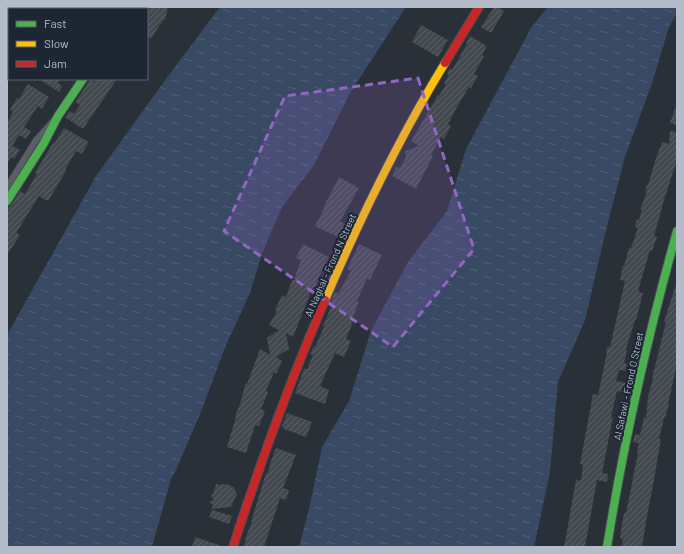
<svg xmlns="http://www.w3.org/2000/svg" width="684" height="554" font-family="Barlow,sans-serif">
	<defs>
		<pattern id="water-ripples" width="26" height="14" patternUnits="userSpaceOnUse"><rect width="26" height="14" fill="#384963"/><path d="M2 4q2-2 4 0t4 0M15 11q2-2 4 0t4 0" fill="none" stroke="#526178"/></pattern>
		<pattern id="building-hatch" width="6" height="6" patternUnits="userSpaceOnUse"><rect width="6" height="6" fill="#444950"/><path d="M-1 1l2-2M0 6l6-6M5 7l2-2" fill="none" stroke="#5d6168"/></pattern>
	</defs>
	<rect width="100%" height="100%" fill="#2a3038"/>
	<path fill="url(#water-ripples)" d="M7 7H44L42 9H9V54L7 57Z
		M220 7H406L350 93 314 165 282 207 263 251 250 293 226 345 202 409 177 468 171 479 152 547H7V335L96 176 166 79Z
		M548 7H677V13L669 27 651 86 625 157 606 230 585 320 558 382 550 472 534 547H299L309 509 322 447 349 401 371 331 408 262 447 211 466 149 532 26Z"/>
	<path fill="url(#building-hatch)" d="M148 7H168L165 20H163L151 39 147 36V10Z
		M494 7H497L504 11 491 33 481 27Z
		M421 25 448 40 438 57 412 42Z
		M470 36 487 46 482 55 484 56 474 74 478 76 471 88 469 87 457 107 448 124 451 126 444 139 441 137 431 155 433 156 416 189 392 176 396 167 400 168 406 157 405 151 419 146 411 141 438 95 439 96 446 84 444 83 449 75 447 74 450 68 452 70 467 44 466 43Z
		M39 79H60L58 83 62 86 59 92Z
		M96 79H117L83 129 65 117 70 111 74 114 80 105 75 102 90 80 94 82Z
		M28 84 49 97 42 109 38 106 24 127 31 131 26 139 19 135 12 146 20 150 14 159 11 157 7 164V123L13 112 10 110 17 98 19 99Z
		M676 106H677V125L670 123Z
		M64 128 89 142 82 154 76 151 65 170 66 171 48 201 39 196 16 233 20 235 7 255V209L12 204 20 191 25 194 37 174 35 173 53 143 54 144Z
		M670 131 677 132V163H676L664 200 654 236 657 237 652 251 650 250 638 291H639V292L643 293 636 320H635L626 349 627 350 624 363 627 364 625 371 619 370 616 381 625 383 623 392 617 391 611 417H613L602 473 608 474 607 482 597 480 585 547H564L576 480 581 481 583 465 580 464 593 394 598 395 607 352H606L607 347H610L625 281 620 280 623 265 624 266 629 248H631L638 228 635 227 637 219 639 220 642 209H640L647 192 645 191 647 185H648L656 158 662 142 669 144Z
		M339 177 359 188 340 221 345 224 338 237 315 226 324 209 323 208Z
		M303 244 329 257 322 270 315 287H313L293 337 286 333 289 349 276 357 282 361 276 374 274 372 266 391 268 392 261 409 265 411 259 426 255 425 246 453 227 447 236 417 235 416 242 399H241L246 383 247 384 260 349 270 355 267 338 279 330 269 325 277 311 275 310 282 295 286 297 292 280H294L301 260 296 258Z
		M359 244 382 255 370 280 367 278 357 301 359 302 351 321 353 322 346 339 351 341 344 357 335 353 320 386 329 390 325 404 295 393 304 369H307L313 355 310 354 314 346 315 347 324 327 323 326 331 307 329 306 335 292 338 294 351 271 347 269Z
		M676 284 677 285V363L668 404H669L665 418H664L659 439H661L657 462 654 480 647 516 642 547H632L622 546 623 539 620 538 621 530 624 513H626L638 453 637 452 639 443 633 442 635 434 640 435 644 417 646 418 648 397 653 378H652L666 322H664Z
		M287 413 312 422 306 437 284 429 282 426Z
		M276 448 296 455 283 488 289 490 286 500 280 498 264 547H243L246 540 245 539 252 522H251L266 473H268L271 461Z
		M216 484 220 485 224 484 229 485 234 488 237 494 231 507 212 509 213 505 209 502 214 500 211 496 213 494Z
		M212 510 232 516 229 524 209 517Z
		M195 537 222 546V547H192Z"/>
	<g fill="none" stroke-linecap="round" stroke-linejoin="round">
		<g stroke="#484c53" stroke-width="7">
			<path id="street" d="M134 9 135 7
				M7 187 36 140 55 119"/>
		</g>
		<g stroke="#484c53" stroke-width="10">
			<path id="fast" d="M7 201 44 143 58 116 83 79
				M607 547C624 440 648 335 677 231"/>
		</g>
		<g stroke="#484c53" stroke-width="10">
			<path id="slow" d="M325 300C360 219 399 138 445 63"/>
		</g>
		<g stroke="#484c53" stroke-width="10">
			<path id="jam" d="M445 63 479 7
				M233 547C260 463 290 381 325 300"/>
		</g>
		<use href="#street" stroke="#5a5e66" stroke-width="5.5"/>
		<use href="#fast" stroke="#4caf50" stroke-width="8"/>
		<use href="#slow" stroke="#ffc107" stroke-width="8"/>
		<use href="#jam" stroke="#c62828" stroke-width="8"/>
	</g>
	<path fill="#9266c3" fill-opacity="0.2" stroke="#9266c3" stroke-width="3" stroke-dasharray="8 5" stroke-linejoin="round" d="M418 78 474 249 393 347 224 231 285 96Z"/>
	<g text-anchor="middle" stroke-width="4" stroke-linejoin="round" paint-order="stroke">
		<g font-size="10" fill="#b4bcc9" stroke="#1d2633">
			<text transform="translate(330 265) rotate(-66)" y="4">Al Naghal - Frond N Street</text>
			<text transform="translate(628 386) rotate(-78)" y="4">Al Safawi - Frond O Street</text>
		</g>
	</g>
	<rect width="684" height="554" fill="none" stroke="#b4bcc9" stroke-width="16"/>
	<rect x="8" y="8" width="140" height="72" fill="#1d2633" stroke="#59626f"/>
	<rect x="16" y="21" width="20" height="6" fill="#4caf50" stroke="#59626f"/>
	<text x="44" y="28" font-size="12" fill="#b4bcc9">Fast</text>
	<rect x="16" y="41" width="20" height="6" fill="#ffc107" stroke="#59626f"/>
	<text x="44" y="48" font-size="12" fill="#b4bcc9">Slow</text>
	<rect x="16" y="61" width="20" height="6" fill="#c62828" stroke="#59626f"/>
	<text x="44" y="68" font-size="12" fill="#b4bcc9">Jam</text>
</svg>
